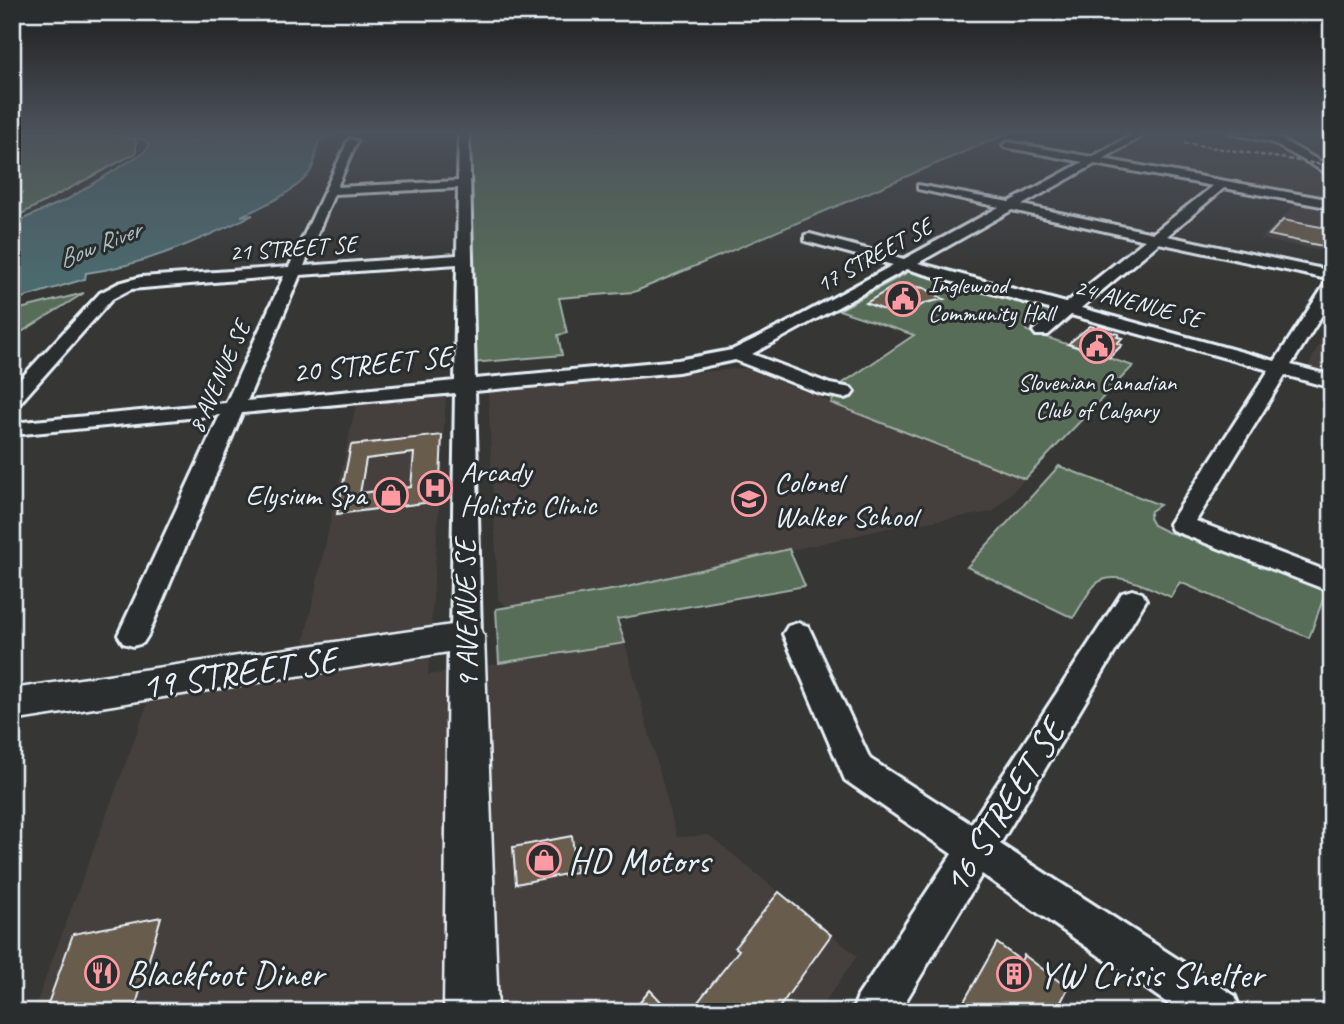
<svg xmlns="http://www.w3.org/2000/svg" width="1344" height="1024" font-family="Caveat,sans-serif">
	<rect width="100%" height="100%" fill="#363634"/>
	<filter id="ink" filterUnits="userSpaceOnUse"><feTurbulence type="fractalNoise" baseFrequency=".0143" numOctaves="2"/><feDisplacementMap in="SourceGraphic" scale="14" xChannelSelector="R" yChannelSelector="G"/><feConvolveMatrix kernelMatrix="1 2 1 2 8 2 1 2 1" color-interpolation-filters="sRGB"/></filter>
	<g filter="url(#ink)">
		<path fill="#45413c" d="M1157 133H1218L1269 140 1332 178V198L1118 161 1119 154Z
			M1249 133H1332V166L1283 138Z
			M1300 200 1332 206V253L1260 239Z
			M1332 318V376L1307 369Z
			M745 368 1025 479 993 512 893 527 623 588 508 607 498 599 488 393Z
			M446 396 428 675 625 643 677 837 709 835 857 956 818 1012H33L148 703 296 678 356 405Z"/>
		<path fill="#586d59" stroke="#a0afa8" stroke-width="2" d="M12 133H105L136 140V153L12 219Z
			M469 133H1009L634 292 559 298 567 333 558 335 562 355 472 363Z
			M910 271 1048 308 1051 315C1043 321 1032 321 1024 327L1027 331 1133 366 1025 479 831 403 843 383 914 335 839 310Z
			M84 293 12 338V311Z
			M1059 466 1160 505 1151 511 1149 518 1153 525 1167 532 1197 540 1326 591 1309 638 1180 582 1171 597C1152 589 1111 566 1094 586 1086 595 1080 608 1073 618L967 567Z
			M789 549 805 586 617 619 625 643 499 663 496 609 623 588Z"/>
		<path fill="#4c6a6e" stroke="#8aa0a5" stroke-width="2" d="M119 133H188L191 142 216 133H339L320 140C315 148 316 158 313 166 305 188 260 208 241 216L253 215C199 240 147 265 86 273L85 279 12 301V224L68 199 144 152 149 146 145 140Z"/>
		<path fill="#675b4e" stroke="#e8f1f8" stroke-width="2" fill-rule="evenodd" d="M1283 220 1332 229V248L1269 235Z
			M904 285 924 288 944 299 925 303 912 311 901 308 892 313 866 303 893 287Z
			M1090 326 1119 334 1117 337 1123 338 1117 343 1122 345 1110 357 1068 344Z
			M442 435 439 501 337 514 351 445ZM414 453 411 487 360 493 366 459Z
			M572 836 576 872 516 884 513 847Z
			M779 892 831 935 776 1012H690L739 950 735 947Z
			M161 917 134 1012H45L73 934Z
			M997 943 1021 961 1024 955 1068 988 1061 1002 1074 1012H958Z
			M650 990 671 1012H632Z"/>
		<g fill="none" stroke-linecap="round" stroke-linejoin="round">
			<g stroke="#e8f1f8" stroke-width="6">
				<path id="minor" d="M459 133H469L475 379 678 360 732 350 783 325 893 265 805 241V235L810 234 904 259 999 207 918 189V185L1009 202 1083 162 1004 147 1003 145 1008 142 1092 157 1136 133H1148L1103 159 1332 200V208L1224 188 1167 236 1332 271V280L1159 243 1081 308 1275 361 1326 283 1332 281V299L1291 365 1332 376V388L1285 375 1196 521 1332 573V592L1172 530 1169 524 1269 370 1071 315 1048 335H1036L1033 331 1056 311 907 269 752 354 830 384 851 388 854 392 851 396 844 398 819 393 735 360 678 372 475 391 481 636 476 644 466 647 456 644 451 636 455 393 242 413 148 635 143 643 133 646 123 643 118 635 220 415 12 435V423L226 403 284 276 131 289 112 299 19 404 12 406V388L100 293 119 283 141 277 289 267 349 139 357 141 337 187 458 181ZM1095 164 1213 186 1153 233 1022 205ZM458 188 457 255 304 266 334 194ZM1012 210 1145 240 1066 303 918 263ZM457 264 455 381 247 401 300 275Z
					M1230 133 1277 137 1332 168V176L1271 142Z
					M1132 590 1142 593 1146 600 1000 844 1235 996 1241 1012H1180L982 874 899 1012H852L858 996 952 854 845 780 783 634 788 626 798 623 808 626 870 759 971 824 1122 593Z"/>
			</g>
			<g stroke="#e8f1f8" stroke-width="5">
				<path id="major" d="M466 623 479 627 484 636 498 1012H444L448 652 12 721V689Z"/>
			</g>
			<use href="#minor" fill="#2a2d2e" fill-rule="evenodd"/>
			<use href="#major" fill="#2a2d2e" fill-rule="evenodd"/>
			<path stroke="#e8f1f8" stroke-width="2.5" stroke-dasharray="4.5 2.5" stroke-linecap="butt" d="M1184 143 1332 166"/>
		</g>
	</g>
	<linearGradient id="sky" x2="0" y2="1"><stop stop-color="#1e1e1d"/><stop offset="0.48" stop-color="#4c525c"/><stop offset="1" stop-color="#4c525c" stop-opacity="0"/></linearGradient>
	<rect width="1344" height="276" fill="url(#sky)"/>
	<defs>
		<g id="civic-ring" transform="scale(1.75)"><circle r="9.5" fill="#2a2d2e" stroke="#ff9aa2" stroke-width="1.5"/><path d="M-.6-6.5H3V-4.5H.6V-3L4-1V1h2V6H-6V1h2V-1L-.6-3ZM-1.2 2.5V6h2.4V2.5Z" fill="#ff9aa2"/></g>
		<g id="hospital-ring" transform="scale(1.75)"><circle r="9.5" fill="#2a2d2e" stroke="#ff9aa2" stroke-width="1.5"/><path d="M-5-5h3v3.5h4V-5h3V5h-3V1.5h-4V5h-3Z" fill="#ff9aa2"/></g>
		<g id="shop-ring" transform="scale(1.75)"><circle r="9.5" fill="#2a2d2e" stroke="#ff9aa2" stroke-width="1.5"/><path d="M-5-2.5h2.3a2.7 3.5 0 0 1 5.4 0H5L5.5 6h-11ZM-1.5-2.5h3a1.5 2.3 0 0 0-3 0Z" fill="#ff9aa2"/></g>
		<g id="school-ring" transform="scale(1.75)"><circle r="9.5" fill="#2a2d2e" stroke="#ff9aa2" stroke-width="1.5"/><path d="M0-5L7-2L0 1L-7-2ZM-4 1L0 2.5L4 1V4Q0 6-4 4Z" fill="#ff9aa2"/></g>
		<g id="restaurant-ring" transform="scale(1.75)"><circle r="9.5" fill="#2a2d2e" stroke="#ff9aa2" stroke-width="1.5"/><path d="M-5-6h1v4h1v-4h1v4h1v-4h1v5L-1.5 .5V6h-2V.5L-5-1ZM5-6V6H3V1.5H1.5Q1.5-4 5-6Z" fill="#ff9aa2"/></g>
		<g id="building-ring" transform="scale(1.75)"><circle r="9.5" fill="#2a2d2e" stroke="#ff9aa2" stroke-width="1.5"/><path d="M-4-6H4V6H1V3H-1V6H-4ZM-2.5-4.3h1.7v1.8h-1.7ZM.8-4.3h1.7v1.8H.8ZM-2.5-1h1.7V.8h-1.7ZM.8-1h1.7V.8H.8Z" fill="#ff9aa2"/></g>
	</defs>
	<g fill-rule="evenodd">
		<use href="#civic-ring" x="903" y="299"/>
		<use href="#civic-ring" x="1097" y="346"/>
		<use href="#hospital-ring" x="435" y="488"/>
		<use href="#shop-ring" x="391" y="495"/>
		<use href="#school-ring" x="749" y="499"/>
		<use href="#shop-ring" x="544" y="860"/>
		<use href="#restaurant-ring" x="102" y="973"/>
		<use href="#building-ring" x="1014" y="974"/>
	</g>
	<g text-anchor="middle" stroke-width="6" stroke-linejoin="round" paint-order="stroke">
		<g font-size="24" fill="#e8f1f8" stroke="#2a2d2e">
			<text transform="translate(293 248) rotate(-4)" y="8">21 STREET SE</text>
			<text transform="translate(874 255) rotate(-29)" y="8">17 STREET SE</text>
			<text transform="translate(1138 303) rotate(15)" y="8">24 AVENUE SE</text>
			<text transform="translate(219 377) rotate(-66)" y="8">8 AVENUE SE</text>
		</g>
		<g font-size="24" fill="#e8f1f8" stroke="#2a2d2e" text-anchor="start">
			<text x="928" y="293">Inglewood<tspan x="928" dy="28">Community Hall</tspan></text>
			<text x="1097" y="390" text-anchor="middle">Slovenian Canadian<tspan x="1097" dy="28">Club of Calgary</tspan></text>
		</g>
		<g font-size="26" font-style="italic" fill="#aabbc1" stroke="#2a2d2e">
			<text transform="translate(99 244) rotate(-22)" y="9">Bow River</text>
		</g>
		<g font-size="30" fill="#e8f1f8" stroke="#2a2d2e">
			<text transform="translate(372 364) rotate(-6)" y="10">20 STREET SE</text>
			<text transform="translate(466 614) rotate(-91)" y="10">9 AVENUE SE</text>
		</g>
		<g font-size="30" fill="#e8f1f8" stroke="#2a2d2e" text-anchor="start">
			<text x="460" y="481">Arcady<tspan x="460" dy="34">Holistic Clinic</tspan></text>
			<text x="774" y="492">Colonel<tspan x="774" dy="34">Walker School</tspan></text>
			<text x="366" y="505" text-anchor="end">Elysium Spa</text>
		</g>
		<g font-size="37" fill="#e8f1f8" stroke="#2a2d2e">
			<text transform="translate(239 672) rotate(-8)" y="13">19 STREET SE</text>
			<text transform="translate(1003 806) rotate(-58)" y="13">16 STREET SE</text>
		</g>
		<g font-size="37" fill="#e8f1f8" stroke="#2a2d2e" text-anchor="start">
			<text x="568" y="873">HD Motors</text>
			<text x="126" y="986">Blackfoot Diner</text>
			<text x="1038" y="987">YW Crisis Shelter</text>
		</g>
	</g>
	<rect width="1344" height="1024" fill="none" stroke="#2a2d2e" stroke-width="42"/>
	<rect x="21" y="21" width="1302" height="982" fill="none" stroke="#e8f1f8" stroke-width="2.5" filter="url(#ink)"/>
</svg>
